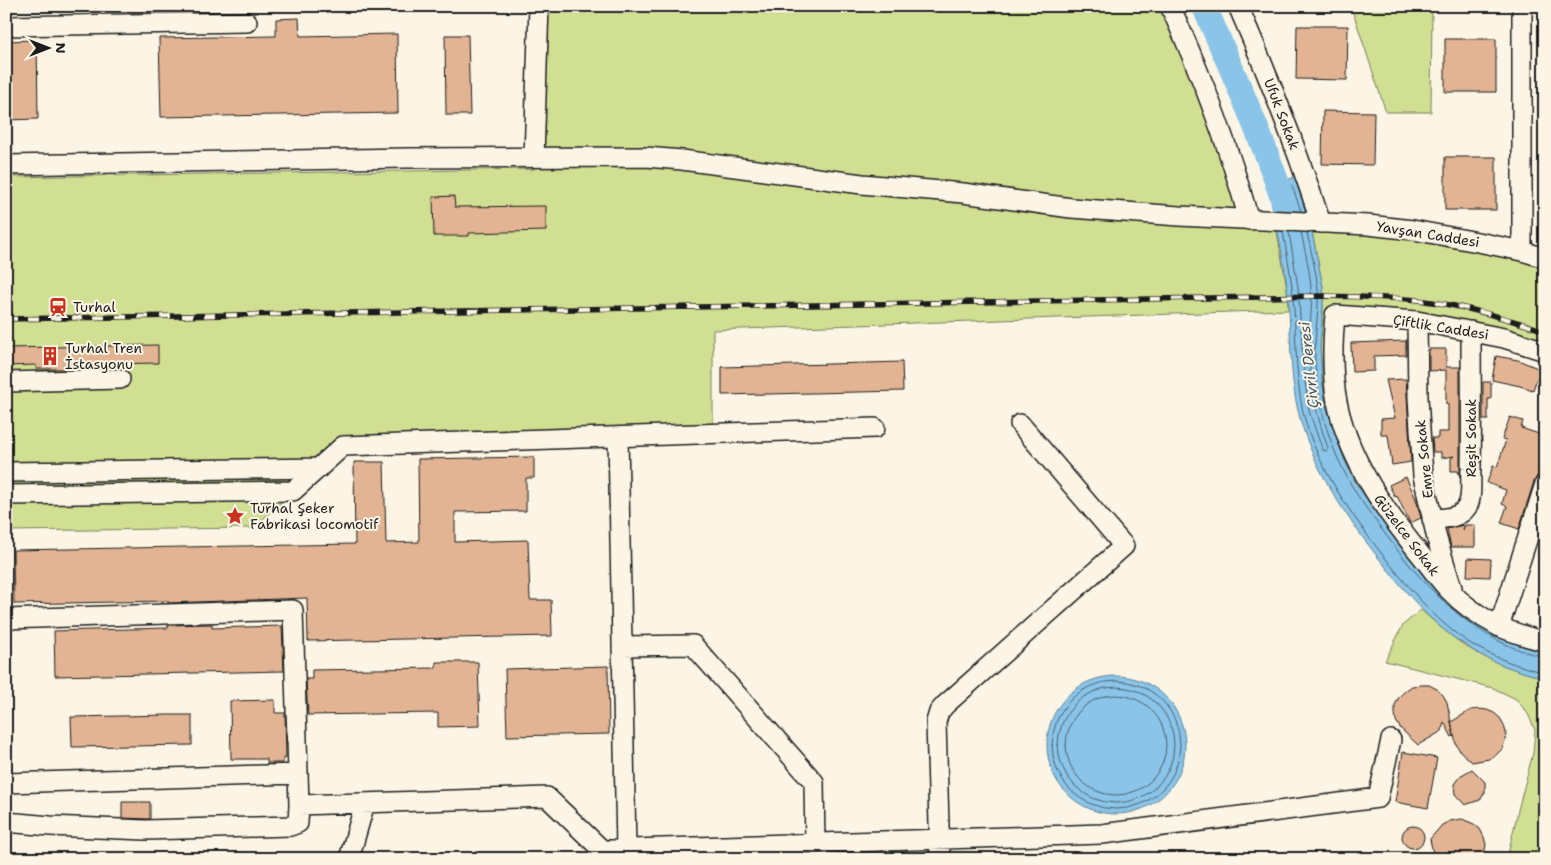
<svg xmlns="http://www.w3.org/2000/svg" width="1551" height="865" font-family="'Shantell Sans',sans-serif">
	<rect width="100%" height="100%" fill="#fcf5e5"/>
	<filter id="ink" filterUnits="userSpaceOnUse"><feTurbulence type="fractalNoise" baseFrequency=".02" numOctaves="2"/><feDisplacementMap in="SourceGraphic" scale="10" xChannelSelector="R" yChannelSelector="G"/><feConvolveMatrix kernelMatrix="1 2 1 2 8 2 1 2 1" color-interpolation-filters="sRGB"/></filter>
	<g filter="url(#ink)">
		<path fill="#d1df93" stroke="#767e58" d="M539 6H1170L1249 220 1275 221 1287 288 1288 310 713 330V434L343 446 253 528 6 531V177L534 169Z
			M1351 6H1432L1431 112H1386Z
			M1310 222 1545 258V341L1506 329 1418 311 1335 306 1348 438 1449 591 1545 642V652L1518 644 1497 634 1437 589 1397 542 1357 485 1344 459 1326 406 1322 381 1320 346 1323 307V287Z
			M1421 610C1440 627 1460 645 1483 656 1502 666 1524 673 1545 678V859H1507L1518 810 1533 753 1535 730 1528 714 1516 699 1493 688 1385 661 1403 625Z"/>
		<path fill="#8ac5e9" stroke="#5e8197" d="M1295 177 1312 232 1323 287V307L1320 346 1322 381 1326 406 1344 459 1357 485 1397 542 1437 589 1497 634 1518 644 1545 652V678C1516 671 1489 662 1465 645 1436 627 1415 603 1394 577 1355 530 1315 476 1299 415 1288 373 1292 329 1287 287 1283 253 1275 220 1268 187Z
			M1047 745a69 69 0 1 1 138 0a69 69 0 1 1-138 0Z"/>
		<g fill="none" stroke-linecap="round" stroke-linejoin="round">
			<path stroke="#48606e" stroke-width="1" d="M1278 210 1274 190 1290 184 1292 186 1301 211
				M1283 232C1286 250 1290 269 1292 287 1297 329 1294 371 1303 412 1316 469 1361 529 1398 574 1419 599 1440 624 1468 642 1492 657 1517 666 1545 673
				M1289 232 1298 287 1304 374 1309 411 1319 440 1323 450 1326 451 1328 448C1316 415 1309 382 1309 347 1309 327 1313 308 1311 289 1310 270 1305 251 1301 232
				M1307 233C1311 251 1316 270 1318 289 1319 307 1316 326 1315 345 1314 365 1317 386 1321 405 1326 433 1338 462 1352 486 1360 500 1370 513 1380 527 1414 573 1452 619 1505 644 1517 649 1531 655 1545 656
				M1052 745a64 64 0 1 1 128 0a64 64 0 1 1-128 0Z
				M1058 745a58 58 0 1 1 116 0a58 58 0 1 1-116 0Z
				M1066 745a50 50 0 1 1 100 0a50 50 0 1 1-100 0Z"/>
			<path stroke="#8ac5e9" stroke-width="25" d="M1204 6C1234 75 1265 143 1288 215"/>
		</g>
		<path fill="#e2b493" stroke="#1c1c1c" d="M299 18 300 36 397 34 398 113 161 117 159 38 276 36V19Z
			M1297 26H1348L1347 80 1296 79Z
			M445 35H468L470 115H446Z
			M1445 39H1496V92H1445Z
			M37 40 38 119 6 120V41Z
			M1323 111 1374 112 1373 165 1322 164Z
			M1445 157H1496V210H1445Z
			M454 196 455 207 546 206V231L469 233V236H434L433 197Z
			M1406 341V355L1374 356V371L1352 372 1351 343Z
			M158 345V363L64 365V369H36V365L7 366 6 348Z
			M1429 349H1446V367H1460V477L1458 471H1451V458L1454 456 1441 458V452H1433L1432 438H1438V432H1448V404H1446V370L1429 371Z
			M1496 356 1518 360 1540 369 1533 390 1520 386 1492 380Z
			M902 362 903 391 722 395V367Z
			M1406 379 1411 462 1392 465 1388 435H1381V419L1395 418 1386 380Z
			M1483 382H1491V399H1488V420H1483Z
			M1510 417 1523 421 1521 428 1545 436V455L1538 475 1534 481 1519 529 1501 523 1507 506 1502 504 1506 490 1487 483 1493 466 1497 467 1506 440 1502 439Z
			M534 457V478H526V511L455 512V542L528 540 530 600H551L552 636 308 641 307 598 168 603V601L14 604 13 550 355 544 354 462H384L386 543 419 542 418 459Z
			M1406 477 1416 499 1421 518 1410 523 1397 496 1395 497 1389 485Z
			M1463 525V530L1465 525H1475V547H1451L1447 529Z
			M1468 558 1491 559 1490 577 1467 576Z
			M212 624V628L282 626 284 671 55 676 54 631 168 628V625Z
			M436 662H478L480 726 438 727V713L308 715 306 679H312V670L436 668Z
			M608 666 609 734 507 736 505 669Z
			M1420 685H1429L1437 689 1443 695 1447 702 1454 736 1452 737 1444 722 1442 731 1418 745 1401 729 1396 721 1395 713V705L1399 697 1405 691 1412 686Z
			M275 700V713H285L286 758H283V763H267V759H231L230 701Z
			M1479 709 1487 710 1494 713 1500 718 1504 725 1506 733 1505 741 1502 749 1496 755 1489 759 1472 762 1460 751 1456 744 1451 722 1471 710Z
			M169 715H192V745L72 747 71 717Z
			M1403 752 1437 758 1428 808 1395 802Z
			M1472 769 1485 782V792L1480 800 1465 805 1455 794 1454 784 1460 776Z
			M122 802H150V819L122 818Z
			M1462 819 1474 824 1480 829 1484 837 1486 845 1483 859H1434L1430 839 1442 825 1450 821Z
			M1402 837a11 11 0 1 1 22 0a11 11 0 1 1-22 0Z"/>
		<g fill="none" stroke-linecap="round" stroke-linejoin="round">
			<g stroke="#1c1c1c" stroke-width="22">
				<path id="minor" d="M1170 6C1202 76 1229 146 1249 220
					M1238 6C1269 77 1297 149 1321 223
					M1522 6V251
					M6 26 247 22
					M534 157 539 6
					M6 165 407 158 646 157 682 160 862 184 963 193 1071 208 1179 216 1368 225 1413 230 1483 243 1522 251 1545 258
					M1417 321 1418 398 1423 476 1437 539 1452 588
					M1545 351 1504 338 1417 321 1335 315C1333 336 1332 358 1334 380 1339 445 1380 505 1420 554 1430 566 1438 579 1449 590 1462 604 1481 617 1498 626 1512 633 1530 637 1545 642
					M6 382 120 379
					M618 437 626 849
					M6 472 319 468
					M6 495 293 491 343 446 875 428
					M1432 519C1445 518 1459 519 1467 507 1473 497 1470 480 1471 469 1472 423 1471 377 1471 331
					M6 619 293 610 299 805 547 797 602 850 1102 834 1378 798 1391 740
					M1499 627 1545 484
					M622 646 693 645 814 782 815 843
					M6 783 297 774
					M6 822 50 826 145 830 290 826 298 823 299 805
					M349 859 365 803
					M940 859 936 722 939 712 945 705 1124 546 1020 424"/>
			</g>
			<use href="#minor" stroke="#fcf5e5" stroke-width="19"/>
			<g stroke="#1c1c1c" stroke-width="5.5">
				<path id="rail" d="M6 319 1325 296C1356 297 1387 297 1418 300 1461 305 1503 317 1545 331"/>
			</g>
			<use href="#rail" stroke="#fcf5e5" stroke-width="4" stroke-dasharray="11" stroke-linecap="butt"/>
		</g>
	</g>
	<defs>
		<g id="station-bare" transform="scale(1.5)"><path d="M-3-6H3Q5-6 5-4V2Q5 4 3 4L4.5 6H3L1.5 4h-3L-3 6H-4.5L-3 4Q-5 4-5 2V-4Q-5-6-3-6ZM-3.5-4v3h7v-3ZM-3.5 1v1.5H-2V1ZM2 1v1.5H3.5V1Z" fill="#c8321e" stroke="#fcf5e5" stroke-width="2.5" paint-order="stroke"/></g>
		<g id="building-bare" transform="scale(1.5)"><path d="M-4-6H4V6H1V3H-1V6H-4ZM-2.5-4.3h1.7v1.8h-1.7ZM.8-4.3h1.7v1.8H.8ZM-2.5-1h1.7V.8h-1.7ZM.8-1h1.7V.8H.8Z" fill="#c8321e" stroke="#fcf5e5" stroke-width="2.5" paint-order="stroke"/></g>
		<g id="sight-bare" transform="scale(1.5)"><path d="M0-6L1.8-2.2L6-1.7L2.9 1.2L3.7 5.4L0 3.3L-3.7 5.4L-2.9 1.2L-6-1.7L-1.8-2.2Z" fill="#c8321e" stroke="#fcf5e5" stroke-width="2.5" paint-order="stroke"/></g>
	</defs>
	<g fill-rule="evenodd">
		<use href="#station-bare" x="58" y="307"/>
		<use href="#building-bare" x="50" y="356"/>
		<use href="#sight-bare" x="235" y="516"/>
	</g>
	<g text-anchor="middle" stroke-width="4" stroke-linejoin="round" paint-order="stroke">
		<g font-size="14" fill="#1c1c1c" stroke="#fcf5e5">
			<text transform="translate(1282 114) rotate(69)" y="5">Ufuk Sokak</text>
			<text transform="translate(1428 234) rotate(9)" y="5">Yavşan Caddesi</text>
			<text transform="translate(1441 327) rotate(9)" y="5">Çiftlik Caddesi</text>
			<text transform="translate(1471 438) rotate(-90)" y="5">Reşit Sokak</text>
			<text transform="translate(1424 459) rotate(-96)" y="5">Emre Sokak</text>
			<text transform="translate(1407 535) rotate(53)" y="5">Güzelce Sokak</text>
		</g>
		<g font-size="14" fill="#1c1c1c" stroke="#fcf5e5" text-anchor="start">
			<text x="73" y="312">Turhal</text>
			<text x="65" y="353">Turhal Tren<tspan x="65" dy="16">İstasyonu</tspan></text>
			<text x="250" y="513">Turhal Şeker<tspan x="250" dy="16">Fabrikasi locomotif</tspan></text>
		</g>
		<g font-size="15" font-style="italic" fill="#425764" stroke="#fcf5e5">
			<text transform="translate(1309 365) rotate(-96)" y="5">Çivril Deresi</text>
		</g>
	</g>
	<rect width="1551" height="865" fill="none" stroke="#fcf5e5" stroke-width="25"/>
	<rect x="12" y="12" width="1526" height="840" fill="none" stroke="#1c1c1c" stroke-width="2" filter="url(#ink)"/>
	<g transform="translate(48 48) rotate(90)" stroke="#fcf5e5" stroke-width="4" paint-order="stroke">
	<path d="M0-4L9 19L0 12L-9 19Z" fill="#1c1c1c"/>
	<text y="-8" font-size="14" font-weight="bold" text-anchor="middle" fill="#1c1c1c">N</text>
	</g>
</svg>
